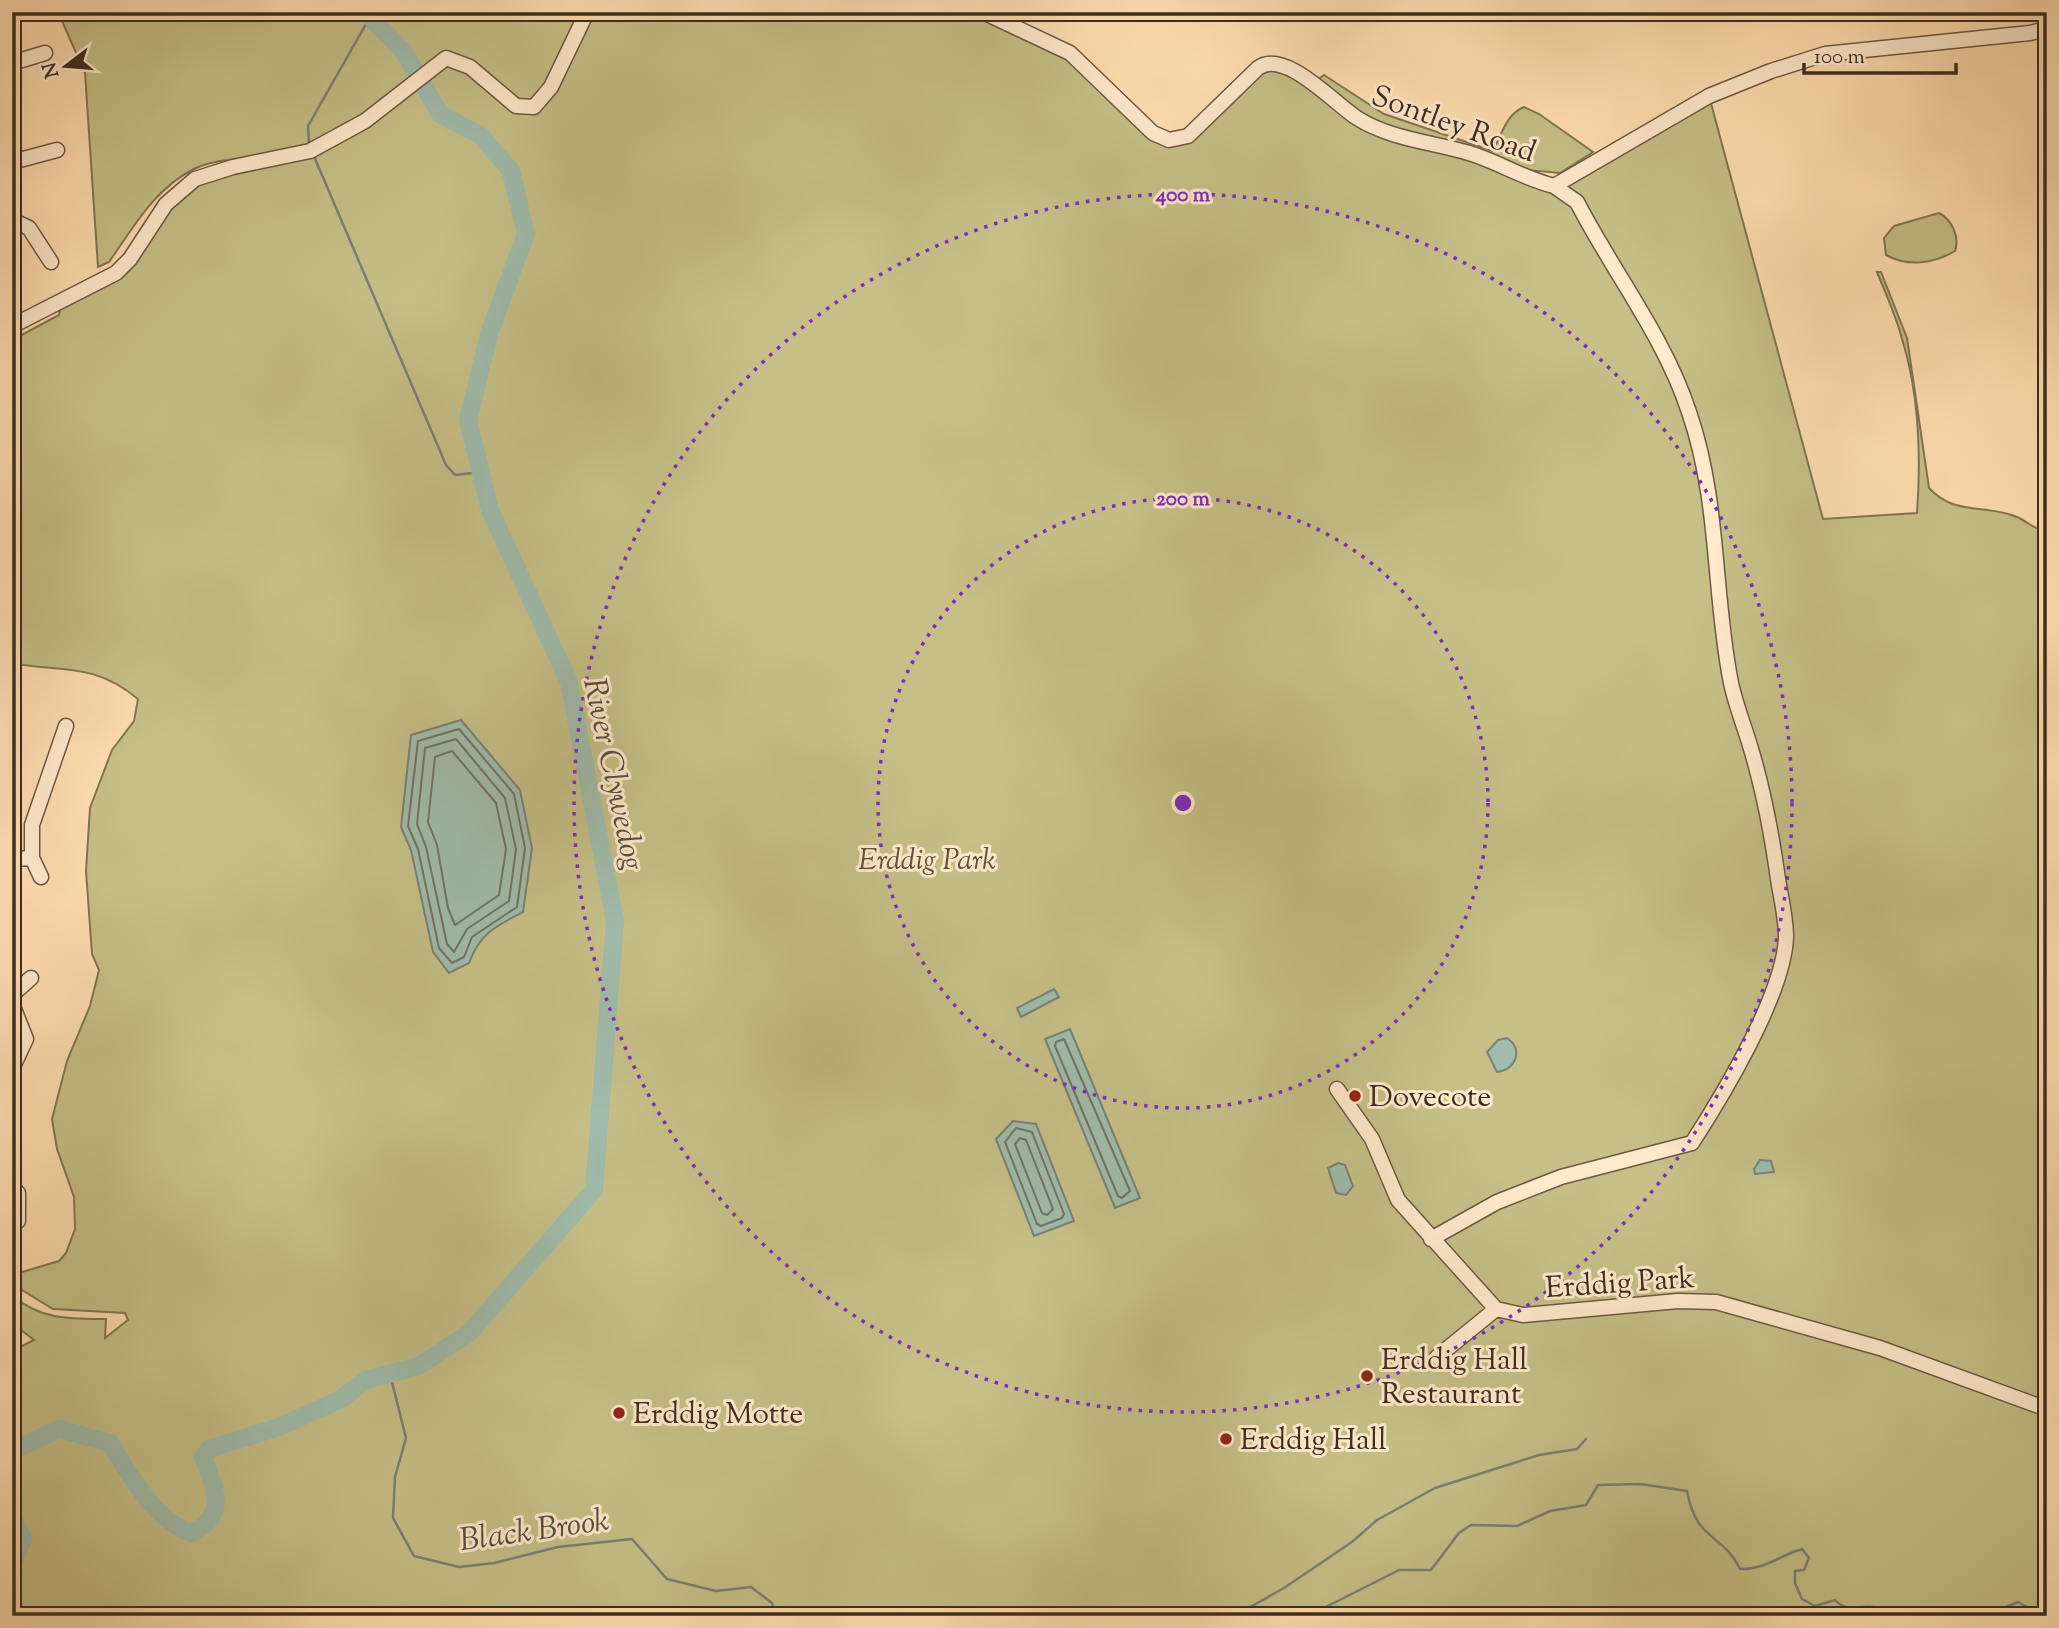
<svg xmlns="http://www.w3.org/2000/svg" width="2059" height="1628" font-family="'Sorts Mill Goudy',serif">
	<rect width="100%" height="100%" fill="#ffdeb1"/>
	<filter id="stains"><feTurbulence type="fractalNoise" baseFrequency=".00286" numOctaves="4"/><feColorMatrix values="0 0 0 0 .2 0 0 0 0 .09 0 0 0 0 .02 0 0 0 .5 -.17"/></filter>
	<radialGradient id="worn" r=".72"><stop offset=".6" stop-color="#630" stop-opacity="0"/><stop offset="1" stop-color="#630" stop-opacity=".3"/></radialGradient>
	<path fill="#c6c088" stroke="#827654" stroke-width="2" d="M58 12H983L1070 53 1153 133 1188 136 1275 62 1358 118 1554 186 1709 96 1823 519 1917 513C1921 457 1919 393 1902 339 1896 316 1886 294 1877 272H1881L1907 338 1929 488C1956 517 1985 503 2017 517 2028 522 2034 529 2047 532V1616H12V1351L34 1340 12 1323V1295C40 1320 71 1319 106 1319L105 1338 128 1320 125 1313 53 1309 12 1284V1275L59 1261 66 1253 75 1229 74 1197 57 1149 52 1119 67 1061 90 1006 99 970 92 954 86 871 90 808 112 750 134 721 138 699C93 662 64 673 12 663V340L59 315 62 300 116 273 195 179 310 151 366 116C335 133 307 148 273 155 248 160 218 157 194 169 155 188 133 228 109 262L98 267 85 73Z
		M1324 75 1384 114 1493 151C1501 136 1506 114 1524 107L1539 114 1593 152 1560 173 1527 170 1390 128 1360 114 1316 81Z
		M1939 213C1952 220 1960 237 1955 251 1933 264 1908 267 1886 255L1884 238 1894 226Z"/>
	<path fill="#a0bcac" stroke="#798274" stroke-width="2" d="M461 720 520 790 532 848 523 912C496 926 480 933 469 963L449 973 433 952 411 850 401 827 411 735Z
		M1054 989 1059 997 1021 1017 1017 1008Z
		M1070 1029 1140 1198 1115 1208 1045 1039Z
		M1507 1038C1524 1049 1516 1070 1497 1072L1487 1052 1498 1040Z
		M1013 1121 1036 1124 1074 1221 1034 1236 996 1139Z
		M1760 1160 1771 1161 1774 1172 1755 1174 1754 1169Z
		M1338 1163 1345 1165 1353 1186 1346 1195 1336 1193 1328 1168Z"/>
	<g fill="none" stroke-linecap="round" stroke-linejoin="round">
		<path stroke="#6f7466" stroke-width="2" d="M459 729 514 794 525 848 517 907 472 937 464 957 452 963 439 948 418 849 408 826 418 741Z
			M456 739 505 798 516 849 509 901 467 929 454 952 447 944 426 847 417 824 425 748Z
			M452 751 496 803 506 849 499 895 455 925 448 908 437 845 428 822 435 757Z
			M1064 1039 1130 1191 1122 1198 1118 1196 1055 1046 1056 1042Z
			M1016 1128 1032 1132 1064 1214 1062 1218 1041 1226 1037 1224 1005 1142Z
			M1020 1138 1026 1140 1053 1209 1047 1215 1042 1213 1015 1144Z"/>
		<path stroke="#798274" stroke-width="2.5" d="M309 144 308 126 370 17
			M313 154 446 465 455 475 481 472
			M390 1374 406 1438 395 1477 393 1518 414 1556 459 1567 494 1563 558 1547 632 1539 667 1579 716 1591 751 1587 772 1603 776 1616
			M1226 1616 1252 1606 1284 1588 1352 1542 1377 1520 1435 1488 1539 1455 1577 1449 1586 1439
			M1302 1616 1310 1615 1399 1570H1431L1459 1533 1471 1525 1517 1526 1550 1511 1586 1505 1598 1485 1640 1484 1687 1491C1696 1542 1723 1533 1740 1569 1764 1570 1779 1556 1802 1549L1809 1558 1804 1570 1795 1571V1583L1802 1599 1815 1606 1835 1600C1847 1613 1858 1605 1873 1607 1882 1609 1892 1612 1901 1616
			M1837 1616 1841 1607
			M1985 1616 2018 1602 2045 1616"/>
		<path stroke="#a0bcac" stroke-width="18" d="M12 1451 59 1429 110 1443C130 1476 155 1520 191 1533 229 1515 215 1490 203 1457L209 1449 279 1427 341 1399 366 1380 419 1366 469 1333 594 1190 615 921 569 682 490 510 468 420 489 334 526 234 511 171 481 136 440 114 404 52 365 12
			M12 1515 23 1540 12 1565"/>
		<g stroke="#6e5844" stroke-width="17">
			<path id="minor" d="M983 12 1070 53 1153 133 1169 140 1188 136 1258 68C1284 48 1334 103 1357 118 1390 139 1432 142 1469 153 1499 162 1522 178 1554 186L1709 96 1771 71 1825 54 2030 33 2047 29
				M12 63 45 53
				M12 162 57 150
				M12 220 29 228 51 262
				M12 326 116 273 130 259 166 204 195 179 233 167 310 151 365 121 446 58 470 67 516 106 534 107 551 87 587 12
				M32 858 41 877
				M12 859 32 858V825L66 726
				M12 995 31 978
				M12 1004 26 1039 12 1069
				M1337 1089 1372 1139 1398 1200 1496 1309 1523 1315 1678 1301 1716 1302 1880 1348 2047 1409
				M12 1187 18 1193V1221
				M1431 1239 1497 1202 1561 1177 1692 1143C1723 1095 1784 994 1786 937 1786 918 1781 898 1778 879 1772 836 1764 792 1751 749 1745 728 1736 706 1731 683 1713 593 1720 502 1689 412 1664 336 1613 272 1577 202L1554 186
				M1437 1357 1496 1309"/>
		</g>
		<use href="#minor" stroke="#ffeacc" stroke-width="14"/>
	</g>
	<g fill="none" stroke="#7b2cbf" stroke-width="3.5" stroke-dasharray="3.5 7">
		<circle cx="1183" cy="803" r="305"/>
		<circle cx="1183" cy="803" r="609"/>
	</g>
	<g fill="#8f2418" stroke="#ffeacc" stroke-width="2.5">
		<circle cx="1355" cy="1096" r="7"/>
		<circle cx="1367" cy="1376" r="7"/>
		<circle cx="619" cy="1413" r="7"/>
		<circle cx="1226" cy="1439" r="7"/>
	</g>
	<g text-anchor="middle" stroke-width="6" stroke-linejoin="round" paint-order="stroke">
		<g font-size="30" fill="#3e2c20" stroke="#ffeacc">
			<text transform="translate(1454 123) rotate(20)" y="10">Sontley Road</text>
			<text transform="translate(1620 1282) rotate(-4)" y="10">Erddig Park</text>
		</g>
		<g font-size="30" font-style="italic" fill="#60513a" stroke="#ffeacc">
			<text x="927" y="869">Erddig Park</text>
		</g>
		<g font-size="30" fill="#3e2c20" stroke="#ffeacc" text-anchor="start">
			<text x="1369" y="1106">Dovecote</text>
			<text x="1381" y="1369">Erddig Hall<tspan x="1381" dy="34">Restaurant</tspan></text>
			<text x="633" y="1423">Erddig Motte</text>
			<text x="1240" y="1449">Erddig Hall</text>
		</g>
		<g font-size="32" font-style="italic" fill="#565043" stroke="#ffeacc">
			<text transform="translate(615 774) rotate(78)" y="11">River Clywedog</text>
			<text transform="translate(534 1529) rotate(-8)" y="11">Black Brook</text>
		</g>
	</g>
	<circle cx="1183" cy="803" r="10" fill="#7b2cbf" stroke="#ffeacc" stroke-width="3.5"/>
	<g font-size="21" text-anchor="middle" font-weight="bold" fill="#7b2cbf" stroke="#ffeacc" stroke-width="6" stroke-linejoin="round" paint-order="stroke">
		<text x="1183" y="201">400 m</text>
		<text x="1183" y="505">200 m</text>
	</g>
	<rect width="2059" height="1628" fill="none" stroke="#ffdeb1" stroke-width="42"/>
	<rect x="14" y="14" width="2031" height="1600" fill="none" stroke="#3e2c20" stroke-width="3.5"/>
	<rect x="21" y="21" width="2017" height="1586" fill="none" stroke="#3e2c20" stroke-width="2"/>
	<g transform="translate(66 66) rotate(254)" stroke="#ffeacc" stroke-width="5" paint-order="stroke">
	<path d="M0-5L12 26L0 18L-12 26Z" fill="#3e2c20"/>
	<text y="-10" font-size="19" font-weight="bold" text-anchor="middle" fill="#3e2c20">N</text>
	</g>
	<path d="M1804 63v10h152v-10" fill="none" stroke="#3e2c20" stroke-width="3.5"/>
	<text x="1814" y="63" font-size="21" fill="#3e2c20" stroke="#ffeacc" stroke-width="5" paint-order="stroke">100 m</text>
	<rect width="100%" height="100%" filter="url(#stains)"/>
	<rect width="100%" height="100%" fill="url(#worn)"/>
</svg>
